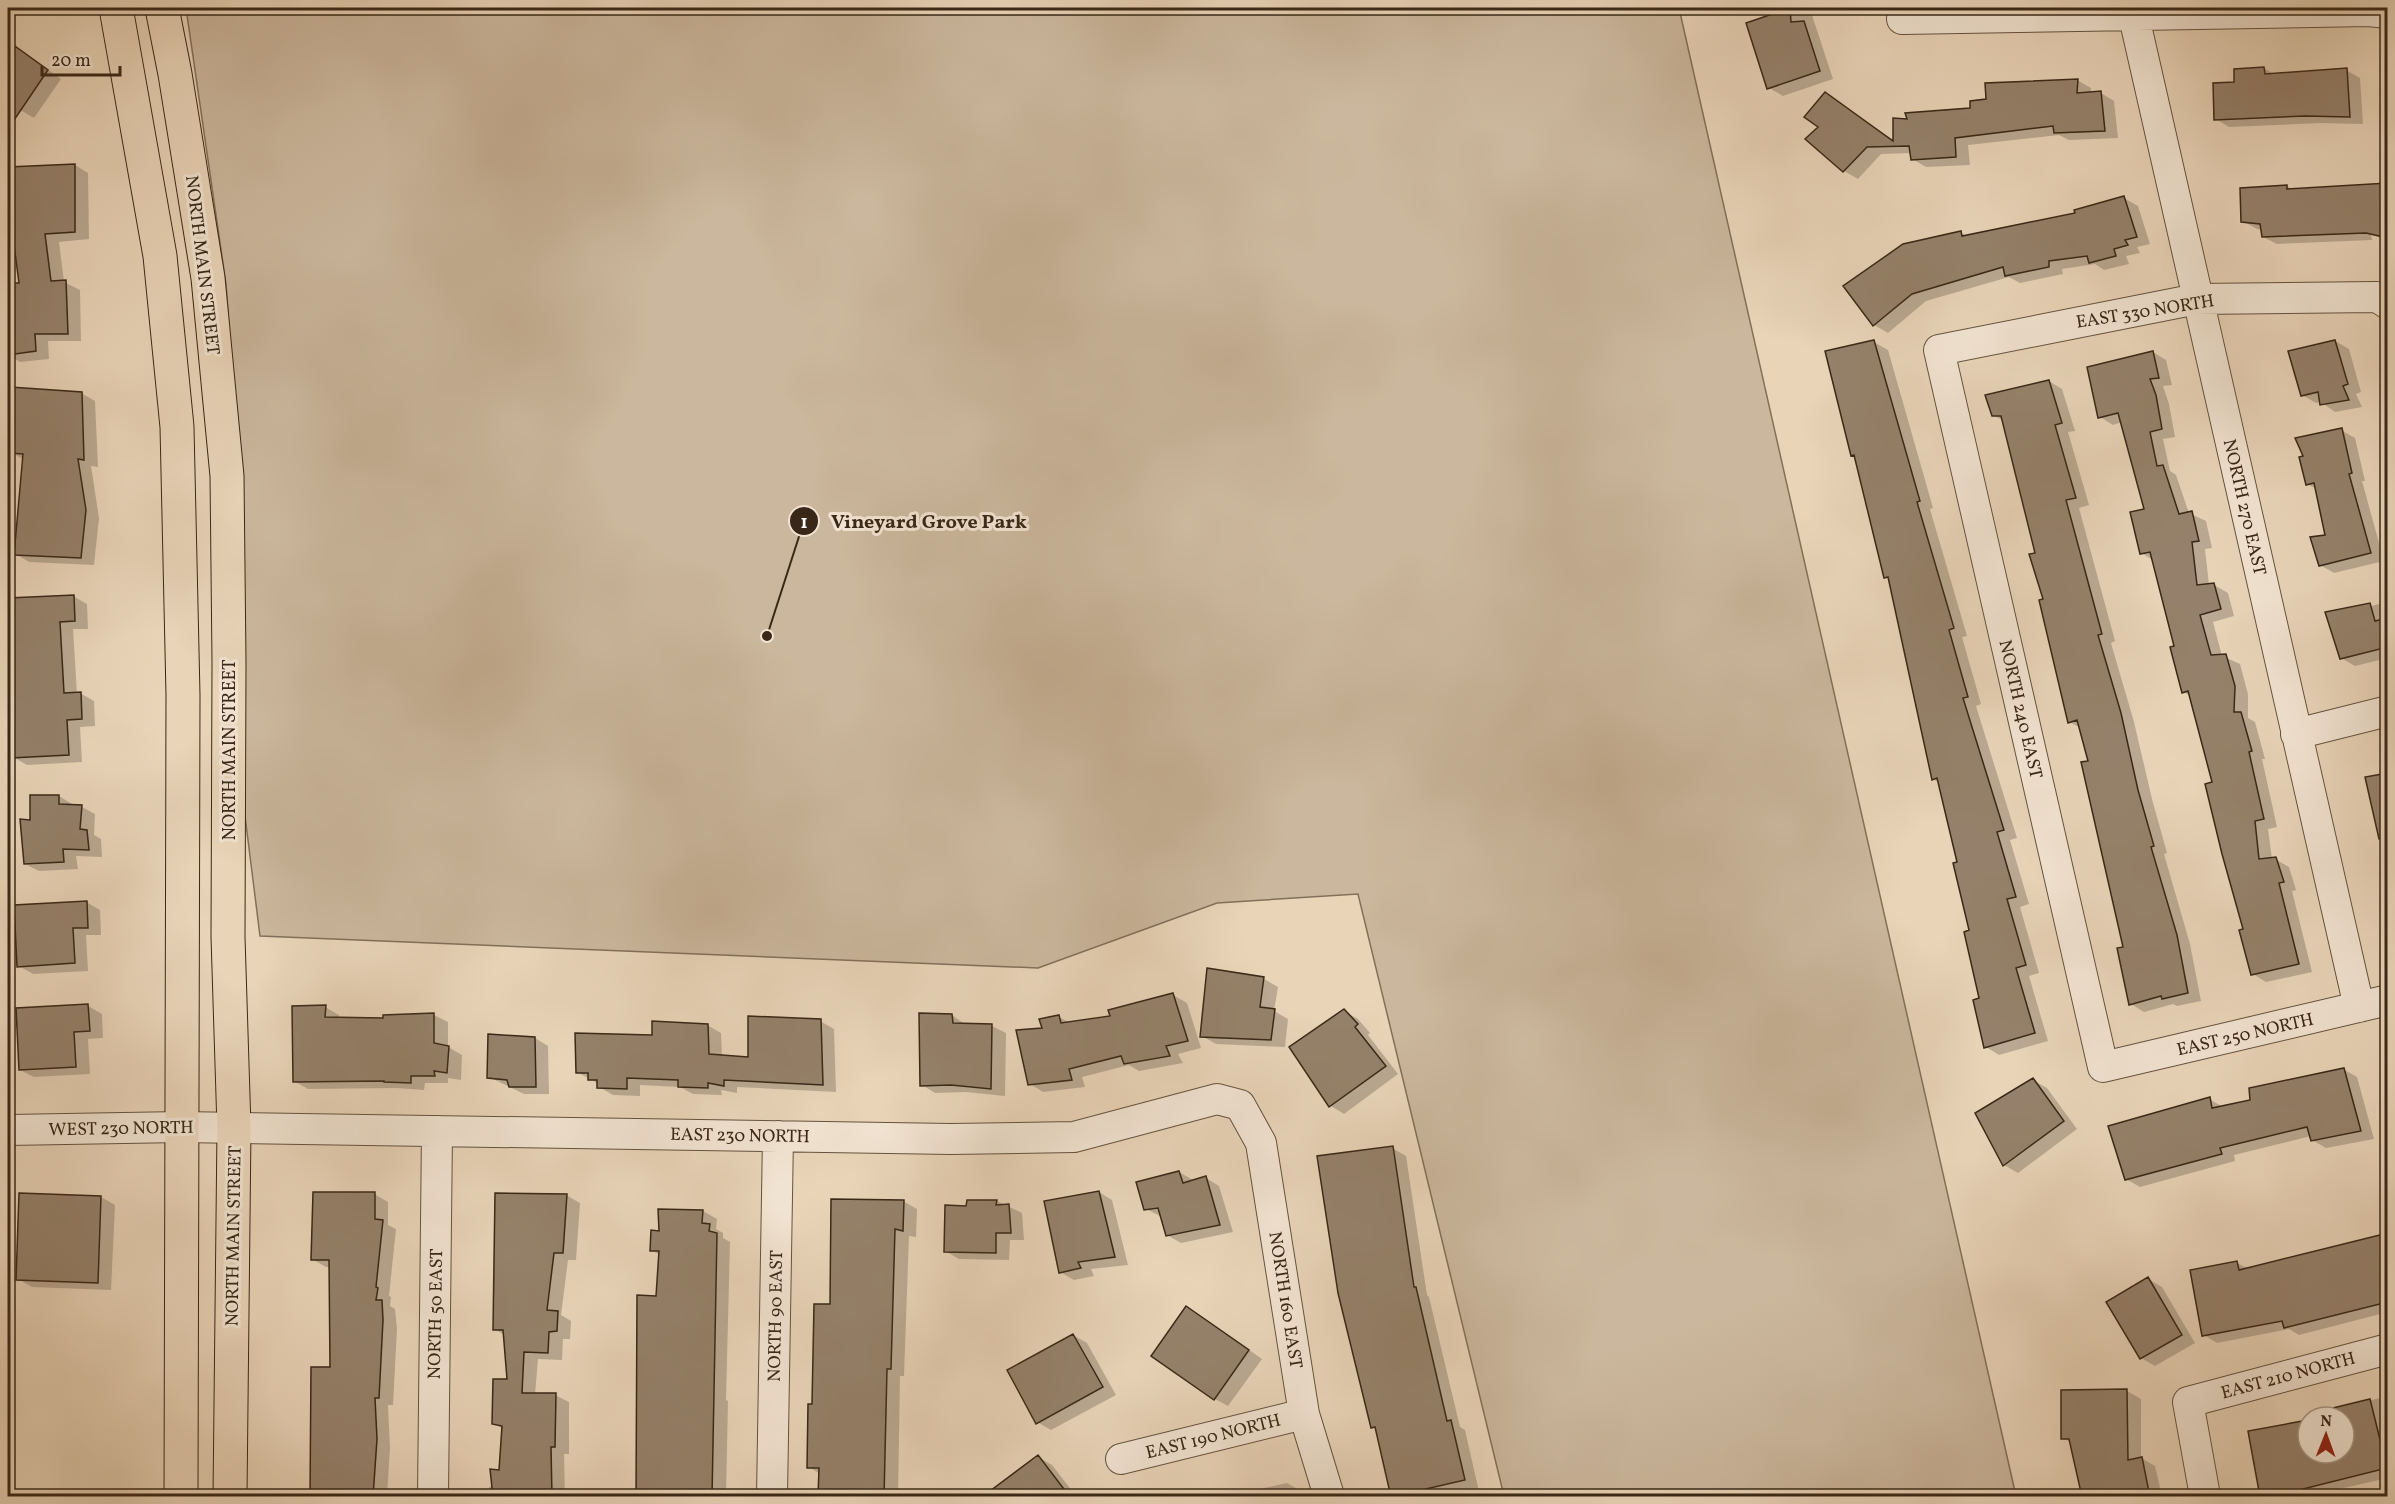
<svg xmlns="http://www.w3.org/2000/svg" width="2395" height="1504" font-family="Vollkorn,serif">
	<rect width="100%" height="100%" fill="#e9d4b8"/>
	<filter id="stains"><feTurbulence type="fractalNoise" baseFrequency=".00333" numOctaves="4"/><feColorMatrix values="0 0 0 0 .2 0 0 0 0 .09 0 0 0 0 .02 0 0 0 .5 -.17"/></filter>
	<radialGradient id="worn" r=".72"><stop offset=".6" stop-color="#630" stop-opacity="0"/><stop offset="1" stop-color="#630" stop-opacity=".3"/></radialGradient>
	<path fill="#cbb79d" stroke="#82705a" stroke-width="1.5" d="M186 8H1679L2016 1496H1504L1358 894 1217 903 1038 968 260 936 242 792 240 480 226 284Z"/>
	<path fill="#0003" d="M1799 8 1812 15 1833 79 1783 96 1769 88 1748 24Z
		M8 41 61 79 34 118 10 104 8 108Z
		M2264 68 2275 75 2346 70 2360 78 2363 124 2320 123 2229 127 2216 119 2235 84Z
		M2077 80 2091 88V94L2101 93 2114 101 2118 138 2069 140 2059 135 1968 145 1970 165 1926 167 1912 159V153L1881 154 1858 179 1844 171 1820 127 1826 94 1895 141 1909 121 1972 109Z
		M75 165 88 173 89 239 59 242 64 282 80 290 81 341H48L49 359 20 362 8 355 10 341 8 340V311H12L21 284 8 188V169Z
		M2388 184V241L2371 234 2372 240 2277 244 2263 237 2262 230 2257 229 2243 221 2287 186 2292 190Z
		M2124 198 2138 206 2150 244 2137 247 2140 253 2126 256 2129 264 2104 270 2095 264 2062 269 2063 274 2020 283 2009 277 1926 301 1888 333 1874 325 1846 286 1960 233 1967 236 2077 214Z
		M2335 341 2349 349 2361 392 2356 394 2362 407 2335 412 2321 402 2316 403 2302 395Z
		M1874 342 1888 350 1933 508 1930 509 1967 636 1962 637 1981 704 1976 706 2017 838 2010 840 2029 904 2020 907 2039 973 2029 976 2048 1041 1999 1055 1986 1047 1981 999 1959 863 1940 783 1933 779 1890 580 1886 577 1856 458 1852 455Z
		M2153 352 2166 360 2172 385 2163 386 2169 404 2175 437 2163 439 2170 471 2176 475 2189 513 2206 521 2212 548 2205 549 2209 585H2214L2228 593 2234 616 2213 622 2222 656 2240 664 2248 694V718L2255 722 2265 759H2262L2277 827 2268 829 2272 859H2275L2289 867 2296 890 2292 891 2312 972 2266 982 2253 974 2214 783 2191 696 2183 692 2176 647 2153 560 2141 553 2146 510 2122 422 2113 425 2100 417Z
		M2049 381 2062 389 2075 431 2068 432 2089 505 2079 508 2115 641 2111 643 2134 722 2152 799 2167 853 2164 854 2190 944 2201 1001 2177 1006 2173 1004 2144 1012 2131 1004 2125 948 2089 762 2081 728 2069 722 2037 555 2004 421 1993 415Z
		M81 393 95 401 98 467 91 466 99 518 94 565 29 562 16 554 24 460 11 452Z
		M2341 430 2355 438 2365 481H2362L2384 561 2334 573 2320 565 2327 536 2317 489 2307 484Z
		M73 596 87 604 88 629H73L77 694 80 693 94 701 95 726 80 727 82 762 27 765 13 757 8 676V600Z
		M2388 601V658L2355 666 2341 658 2370 604 2372 606Z
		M59 796 72 804V806L82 807 95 814 94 835 101 839 102 857 76 856 78 869 39 871 25 864 32 822Z
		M86 902 100 910 101 935H86L88 971 33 974 19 966Z
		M1208 970 1264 979 1278 987 1274 1011 1288 1019 1285 1047 1216 1044 1202 1036Z
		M1173 995 1187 1003 1201 1048 1178 1054 1183 1063 1139 1071 1129 1065 1082 1077 1085 1087 1043 1092 1030 1084 1044 1030 1059 1017 1070 1023 1112 1017Z
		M88 1006 102 1014 103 1038 88 1039 90 1074 34 1077 20 1070Z
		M325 1007 339 1015V1019L384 1020 434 1015 448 1022V1047L462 1055 461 1080 448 1078V1083H425L424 1090 396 1088 308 1089 294 1081Z
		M1344 1011 1358 1019 1370 1033 1368 1035 1398 1074 1344 1114 1331 1106Z
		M952 1015 966 1025 992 1026 1006 1033 1005 1096 966 1092 935 1093 922 1085Z
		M820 1021 834 1029 836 1092 737 1087V1093L721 1090 722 1095 693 1094 680 1087 640 1085V1096L613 1095 599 1087V1084L577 1072 654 1037 707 1025 721 1033 722 1056 750 1058Z
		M535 1038 548 1046 549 1094H524L489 1077Z
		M2343 1069 2357 1077 2374 1139 2326 1148 2312 1140 2311 1136 2234 1155 2235 1161 2140 1187 2126 1179 2209 1099 2223 1107 2251 1101Z
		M2033 1080 2047 1088 2077 1129 2018 1173 2004 1165Z
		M1392 1148 1406 1156 1427 1295 1429 1297 1460 1427 1465 1430 1480 1496H1393L1377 1430 1372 1427Z
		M1179 1172 1193 1180 1206 1178 1219 1186 1233 1232 1181 1243 1167 1235 1162 1217 1146 1209Z
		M1099 1192 1112 1200 1128 1265 1091 1269 1094 1276 1074 1280 1060 1272Z
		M21 1194 101 1197 115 1205 111 1290 32 1287 18 1279Z
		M374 1194 388 1202V1225L396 1229 389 1296 391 1297 390 1306 395 1309 397 1329 393 1405H388L390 1448 387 1496H311L331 1369V1267H326L312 1259Z
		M566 1195 580 1203 576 1260H568L561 1315 571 1321 570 1339H563L562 1360 538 1359 535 1395H555L569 1402V1454H564L565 1496H489V1487L494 1486 500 1471 503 1429 494 1423 509 1381 505 1335 494 1329Z
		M903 1201 917 1209 916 1237 909 1236 904 1376H900L898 1496H820V1474L809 1467 814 1406 832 1306Z
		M997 1201 1022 1213 1024 1240H1010L1009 1260 959 1259 945 1251 967 1207Z
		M659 1211H703L717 1219 716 1229 723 1233V1238L730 1242 726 1400 728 1401 726 1496H636L658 1297 660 1255 651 1250 661 1232Z
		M2388 1234V1312L2299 1335 2289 1329 2217 1343 2204 1335 2237 1263 2249 1269Z
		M2148 1279 2162 1287 2195 1343 2155 1366 2141 1358Z
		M1201 1316 1262 1359 1228 1406 1215 1399Z
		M1073 1335 1087 1343 1116 1395 1051 1430 1037 1422Z
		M2127 1391 2141 1399V1458L2155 1466 2162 1496H2083L2072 1443 2063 1438 2062 1392Z
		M2388 1396V1478L2308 1496H2262L2308 1421V1453H2344V1417H2319L2318 1413Z
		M1038 1457 1052 1465 1076 1496H995Z
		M1287 1483 1301 1491 1302 1496H1228Z"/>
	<path fill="#95816b" stroke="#392817" stroke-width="1.5" d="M1790 8 1791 22 1804 21 1820 71 1767 89 1746 23Z
		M8 41 48 70 8 129Z
		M2264 67 2265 74 2347 68 2350 117 2305 116 2214 120 2213 83 2234 82V69Z
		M2078 79 2077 93 2101 91 2105 131 2054 133 2053 126 1955 138 1956 157 1911 160 1909 146 1867 147 1843 172 1805 139 1818 127 1804 117 1825 92 1893 141V118L1907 119 1905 113 1970 108V101L1986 99 1985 83Z
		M75 164V232L45 234 51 281 66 280 68 334H35L36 351 8 355V310H11L8 283H19L8 199V167Z
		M2388 183V238L2366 233 2262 237 2260 224 2241 222 2240 188 2287 185V189Z
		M2124 196 2137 237 2125 240 2128 245 2114 249 2116 256 2089 263 2087 256 2049 261V267L2005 276 2003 267 1912 294 1873 326 1843 286 1903 244 1961 231 1962 236 2075 213 2074 210Z
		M1874 340 1920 501 1917 502 1954 628 1949 630 1968 697 1963 698 2004 830 1997 832 2016 897 2007 899 2026 965 2016 968 2035 1033 1984 1048 1973 1000 1979 998 1964 932 1969 930 1953 863 1957 862 1937 778 1932 780 1888 577 1884 578 1854 455 1851 456 1825 351Z
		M2335 340 2348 384 2343 386 2349 400 2320 405 2318 392 2301 396 2288 351Z
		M2153 351 2159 378 2150 379 2156 395 2162 429 2150 432 2157 466 2163 465 2179 514 2192 511 2199 541 2192 542 2197 585 2214 583 2221 609 2200 615 2211 655 2226 654 2235 686 2234 712H2241L2252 751 2249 752 2264 819 2255 821 2259 859 2276 857 2284 882 2279 883 2299 964 2251 975 2239 930 2243 929 2222 854 2205 784 2212 782 2188 691 2182 693 2170 647 2174 646 2150 552 2140 554 2130 512 2144 509 2118 413 2098 418 2087 367Z
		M2049 380 2062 423 2055 425 2076 498 2066 500 2102 634 2098 635 2121 713 2138 790 2154 846 2151 847 2177 935 2188 993 2162 999 2161 996 2129 1005 2117 948 2123 947 2081 762 2088 761 2077 720 2068 723 2039 600 2043 599 2029 554 2035 553 2001 416H1992L1985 395Z
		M10 387 82 392 84 460 78 459 86 510 81 558 14 555 23 454 10 453Z
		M2342 428 2352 473 2349 474 2371 553 2319 566 2310 537 2325 535 2314 483 2306 485 2299 457 2303 456 2295 438Z
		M74 595 75 621 60 622 64 693 81 692 82 719 67 720 69 755 11 758 8 690V598Z
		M2370 603 2375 621 2388 618V647L2340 659 2325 612Z
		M2388 773V838L2379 839 2365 777Z
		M30 795H59V804L82 805 80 829 87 830 89 850 63 849 64 862 24 864 20 819 30 820Z
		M87 901 88 928H73L75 963 17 967 14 905Z
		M1207 968 1264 977 1260 1007 1275 1009 1271 1040 1200 1037Z
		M1173 993 1188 1041 1166 1046 1170 1056 1124 1064 1121 1056 1069 1069 1072 1080 1028 1085 1016 1030 1042 1028 1039 1019 1059 1015 1061 1023 1110 1016 1108 1010Z
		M88 1004 90 1031 74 1032 76 1067 19 1070 16 1008Z
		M326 1005 325 1017 383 1018V1015L434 1013V1043L449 1046 447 1073 434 1071 435 1076H411V1083L384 1082V1081L293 1082 292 1006Z
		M1344 1009 1358 1024 1355 1027 1386 1066 1329 1107 1289 1047Z
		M919 1013 952 1014 953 1023 992 1024 991 1089 951 1085 920 1086Z
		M748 1016 821 1019 823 1085 724 1080V1086L708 1083V1088L678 1087V1080L627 1078V1089L597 1088V1080H588V1073H576L575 1033 652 1035V1021L708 1024 709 1054 748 1057Z
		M488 1034 535 1037 536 1087H509L507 1080 487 1078Z
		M2344 1068 2361 1131 2311 1141 2307 1127 2220 1148 2222 1154 2125 1180 2108 1126 2210 1097 2212 1108 2250 1100 2249 1088Z
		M2033 1078 2064 1121 2003 1166 1975 1113Z
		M1393 1146 1414 1287H1416L1447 1421 1451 1420 1465 1480 1391 1497 1375 1427 1371 1428 1338 1293 1317 1156Z
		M1179 1171 1183 1183 1206 1176 1220 1225 1166 1236 1158 1208 1144 1210 1136 1182Z
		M1099 1191 1115 1257 1078 1262 1081 1268 1059 1273 1044 1201Z
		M313 1192H375V1219L383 1220 376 1287 378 1288 376 1300H382L383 1320 379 1398H375L377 1439 373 1497H310L311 1367H330L329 1260H311Z
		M19 1193 101 1196 98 1283 16 1280Z
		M495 1193 567 1194 563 1253H554L547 1310 558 1311 557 1331 549 1332 548 1353 524 1352 522 1393H556L555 1447H551L552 1497H493L490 1469 499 1470 502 1426 492 1424 493 1379H507L503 1330H493Z
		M831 1199 904 1200 903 1231 895 1229 891 1369H887L884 1497H818L819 1468H807L808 1404H812L814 1304H830Z
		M967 1200H997L996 1205 1009 1204 1011 1233H996V1253L944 1252 945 1205 966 1206Z
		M658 1209 703 1210 702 1223 710 1224 709 1231 717 1233 712 1497H636L637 1295 656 1296 659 1251H650L651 1230 659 1231Z
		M2388 1233V1302L2284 1328 2282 1321 2202 1336 2190 1270 2237 1261 2239 1270Z
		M2148 1277 2182 1335 2140 1359 2106 1302Z
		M1186 1306 1249 1350 1214 1400 1151 1356Z
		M1073 1334 1103 1387 1036 1424 1007 1370Z
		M2127 1389 2128 1460 2142 1457 2150 1497H2082L2069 1439H2061V1390Z
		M2370 1399 2387 1468 2299 1490 2260 1497 2248 1431 2308 1420V1453H2344V1417H2317L2316 1412Z
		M1038 1455 1070 1497H982Z"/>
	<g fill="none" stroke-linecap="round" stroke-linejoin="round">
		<g stroke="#65533f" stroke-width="32">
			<path id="minor" d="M2132 8 2359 1007
				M1902 19 2368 11 2388 13
				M2388 304 2377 297 2197 299 1939 350 2103 1067 2388 1000
				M2296 734 2388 711
				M8 1130 181 1127 951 1139 1074 1137 1217 1099 1240 1105 1261 1143 1304 1414 1329 1496
				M1121 1459 1304 1414
				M433 1496 437 1131
				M772 1496 778 1136
				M2205 1496 2188 1402 2388 1349"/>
		</g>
		<g stroke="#392817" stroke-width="35">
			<path id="major" d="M116 8 160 256 177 427 183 695 181 1496
				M162 8 175 74 208 278 227 476 229 662 228 937 234 1128 230 1496"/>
		</g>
		<use href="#minor" stroke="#f1e3d1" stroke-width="30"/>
		<use href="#major" stroke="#e9d4b8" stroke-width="33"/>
	</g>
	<g text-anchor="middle" stroke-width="6" stroke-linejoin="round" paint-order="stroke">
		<g font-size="18" fill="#392817" stroke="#f1e3d1">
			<text transform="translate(203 265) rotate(83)" y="6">NORTH MAIN STREET</text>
			<text transform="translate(2145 311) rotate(-9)" y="6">EAST 330 NORTH</text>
			<text transform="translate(2245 507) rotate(77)" y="6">NORTH 270 EAST</text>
			<text transform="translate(2021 709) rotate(77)" y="6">NORTH 240 EAST</text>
			<text transform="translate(229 750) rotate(-90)" y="6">NORTH MAIN STREET</text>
			<text transform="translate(2245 1034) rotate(-13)" y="6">EAST 250 NORTH</text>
			<text transform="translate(121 1128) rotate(-1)" y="6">WEST 230 NORTH</text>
			<text transform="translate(740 1135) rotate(1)" y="6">EAST 230 NORTH</text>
			<text transform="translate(233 1236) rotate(-89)" y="6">NORTH MAIN STREET</text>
			<text transform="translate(1286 1300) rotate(81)" y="6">NORTH 160 EAST</text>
			<text transform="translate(435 1314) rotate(-89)" y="6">NORTH 50 EAST</text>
			<text transform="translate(775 1316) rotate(-89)" y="6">NORTH 90 EAST</text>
			<text transform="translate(2288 1375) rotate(-15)" y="6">EAST 210 NORTH</text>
			<text transform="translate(1213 1436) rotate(-14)" y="6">EAST 190 NORTH</text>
		</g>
	</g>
	<path fill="none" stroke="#392817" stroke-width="2" d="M767 636L804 521"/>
	<g fill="#392817" stroke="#f1e3d1" stroke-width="2">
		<circle cx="767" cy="636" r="6"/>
		<circle cx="804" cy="521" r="15"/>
	</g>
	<g font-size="18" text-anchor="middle" font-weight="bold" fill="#fff">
		<text x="804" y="528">1</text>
	</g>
	<g font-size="20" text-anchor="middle" font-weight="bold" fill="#392817" stroke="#f1e3d1" stroke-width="6" stroke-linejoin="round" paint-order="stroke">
		<text x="929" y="528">Vineyard Grove Park</text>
	</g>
	<rect width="2395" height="1504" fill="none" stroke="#e9d4b8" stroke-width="30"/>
	<rect x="9" y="9" width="2377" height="1486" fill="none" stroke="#392817" stroke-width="3"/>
	<rect x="15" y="15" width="2365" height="1474" fill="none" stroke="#392817" stroke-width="1.5"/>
	<g transform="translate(2326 1435) rotate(1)"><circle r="28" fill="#f1e3d1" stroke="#a79887" stroke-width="1.5"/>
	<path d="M0-4.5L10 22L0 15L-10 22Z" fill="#8f2418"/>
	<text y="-9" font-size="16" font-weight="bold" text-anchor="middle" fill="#392817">N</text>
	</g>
	<path d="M42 66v9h78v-9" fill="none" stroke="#392817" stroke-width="3"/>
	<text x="51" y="66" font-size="18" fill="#392817" stroke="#f1e3d1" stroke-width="4.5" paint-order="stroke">20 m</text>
	<rect width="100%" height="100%" filter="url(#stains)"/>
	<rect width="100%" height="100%" fill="url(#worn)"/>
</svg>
